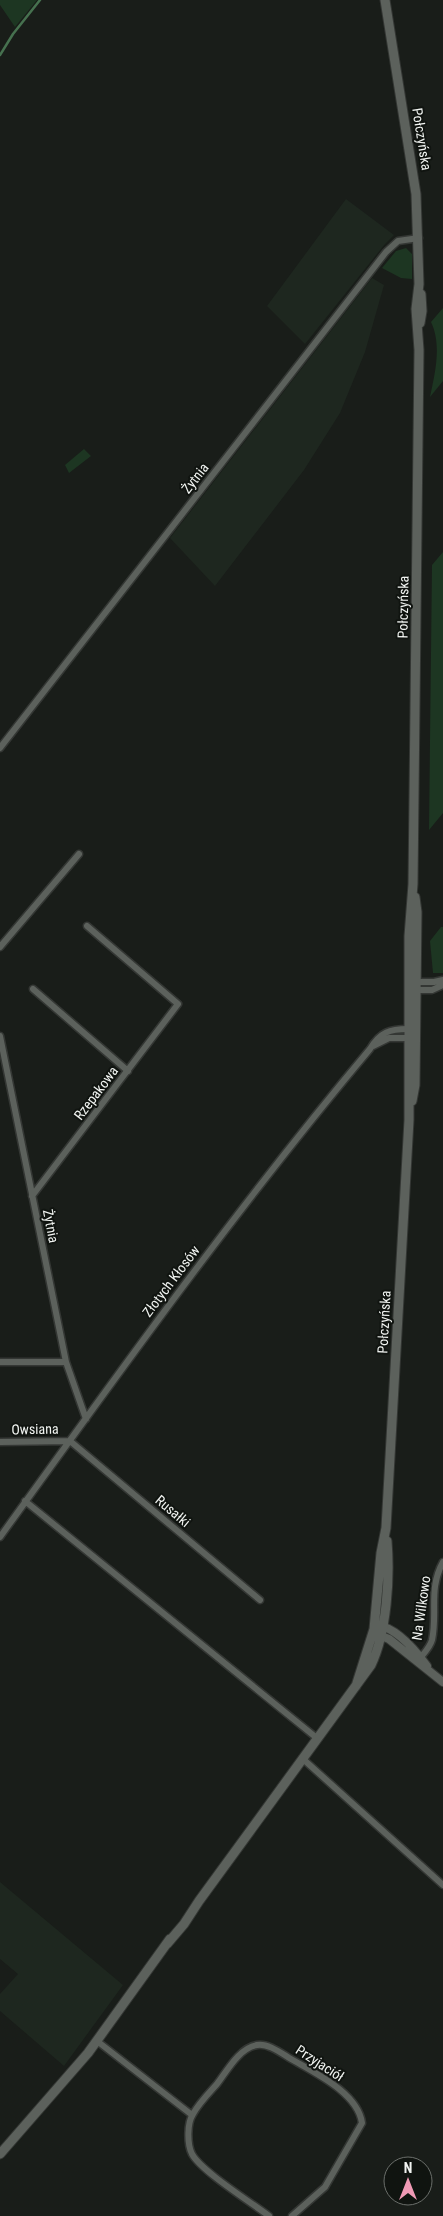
<svg xmlns="http://www.w3.org/2000/svg" width="443" height="2216" font-family="'Roboto Condensed',sans-serif">
	<rect width="100%" height="100%" fill="#191d19"/>
	<path fill="#1e271f" d="M346 199 394 235 385 244 305 344 267 306Z
		M372 278 384 285 365 352 340 413 304 470 215 586 170 538Z
		M0 1882 123 1985 64 2066 0 2011V1994L18 1974 0 1959Z"/>
	<path fill="#1d3622" d="M0 0H37L15 27 0 5Z
		M406 248 412 254V279L401 278 382 268 396 251Z
		M443 308V381L430 397C435 373 442 345 431 322Z
		M84 449 91 456 69 473 65 465Z
		M443 552V813L429 830 432 565Z
		M441 927H443V973H433L430 941Z"/>
	<g fill="none" stroke-linecap="round" stroke-linejoin="round">
		<path stroke="#46714f" stroke-width="2.5" d="M0 55 13 34 40 0"/>
		<g stroke="#343734" stroke-width="9">
			<path id="minor" d="M0 748 386 252 398 241 419 238
				M0 947 79 854
				M416 982H434L443 980
				M33 989 128 1071
				M416 990H432L443 985
				M0 1036 66 1362 86 1419
				M373 1046 389 1038H408
				M32 1196 178 1004 87 926
				M0 1362H66
				M0 1442 70 1441 260 1600
				M25 1501 318 1739
				M0 1537C120 1371 239 1205 370 1049 380 1032 390 1029 408 1029
				M421 1657C425 1652 430 1647 432 1640 438 1612 428 1589 443 1562
				M303 1759 443 1885
				M97 2041 192 2115
				M269 2216C252 2203 201 2171 192 2154 187 2144 187 2123 193 2114 199 2103 209 2093 217 2084 227 2071 239 2048 257 2045 268 2043 281 2053 291 2059 315 2073 358 2093 362 2123L325 2187 292 2216"/>
		</g>
		<g stroke="#343734" stroke-width="10">
			<path id="tertiary" d="M377 1625C397 1628 416 1651 427 1666
				M376 1634 389 1639 443 1682"/>
		</g>
		<g stroke="#343734" stroke-width="11">
			<path id="secondary" d="M420 323 422 311 421 294
				M412 1101 415 1085 417 912 415 897
				M356 1686 374 1629 381 1553 386 1528 409 1120V936L413 884 419 350 416 309 419 284 416 194 385 0
				M167 1944 184 1924 199 1901 371 1665C387 1632 390 1577 387 1541
				M0 2154 88 2053 170 1939"/>
		</g>
		<use href="#minor" stroke="#5c615c" stroke-width="6"/>
		<use href="#tertiary" stroke="#5c615c" stroke-width="8"/>
		<use href="#secondary" stroke="#5c615c" stroke-width="9"/>
	</g>
	<g text-anchor="middle" stroke-width="4" stroke-linejoin="round" paint-order="stroke">
		<g font-size="14" fill="#f1f4f1" stroke="#101410">
			<text transform="translate(422 139) rotate(81)" y="5">Połczyńska</text>
			<text transform="translate(195 478) rotate(-52)" y="5">Żytnia</text>
			<text transform="translate(403 607) rotate(-89)" y="5">Połczyńska</text>
			<text transform="translate(96 1093) rotate(-53)" y="5">Rzepakowa</text>
			<text transform="translate(51 1226) rotate(79)" y="5">Żytnia</text>
			<text transform="translate(171 1281) rotate(-53)" y="5">Złotych Kłosów</text>
			<text transform="translate(384 1322) rotate(-87)" y="5">Połczyńska</text>
			<text transform="translate(35 1429) rotate(-1)" y="5">Owsiana</text>
			<text transform="translate(173 1511) rotate(40)" y="5">Rusałki</text>
			<text transform="translate(421 1608) rotate(-82)" y="5">Na Wilkowo</text>
			<text transform="translate(320 2063) rotate(33)" y="5">Przyjaciół</text>
		</g>
	</g>
	<g transform="translate(408 2181)"><circle r="24" fill="#101410" stroke="#6a6e6a"/>
	<path d="M0-4L9 19L0 12L-9 19Z" fill="#f09ab5"/>
	<text y="-8" font-size="14" font-weight="bold" text-anchor="middle" fill="#f1f4f1">N</text>
	</g>
</svg>
